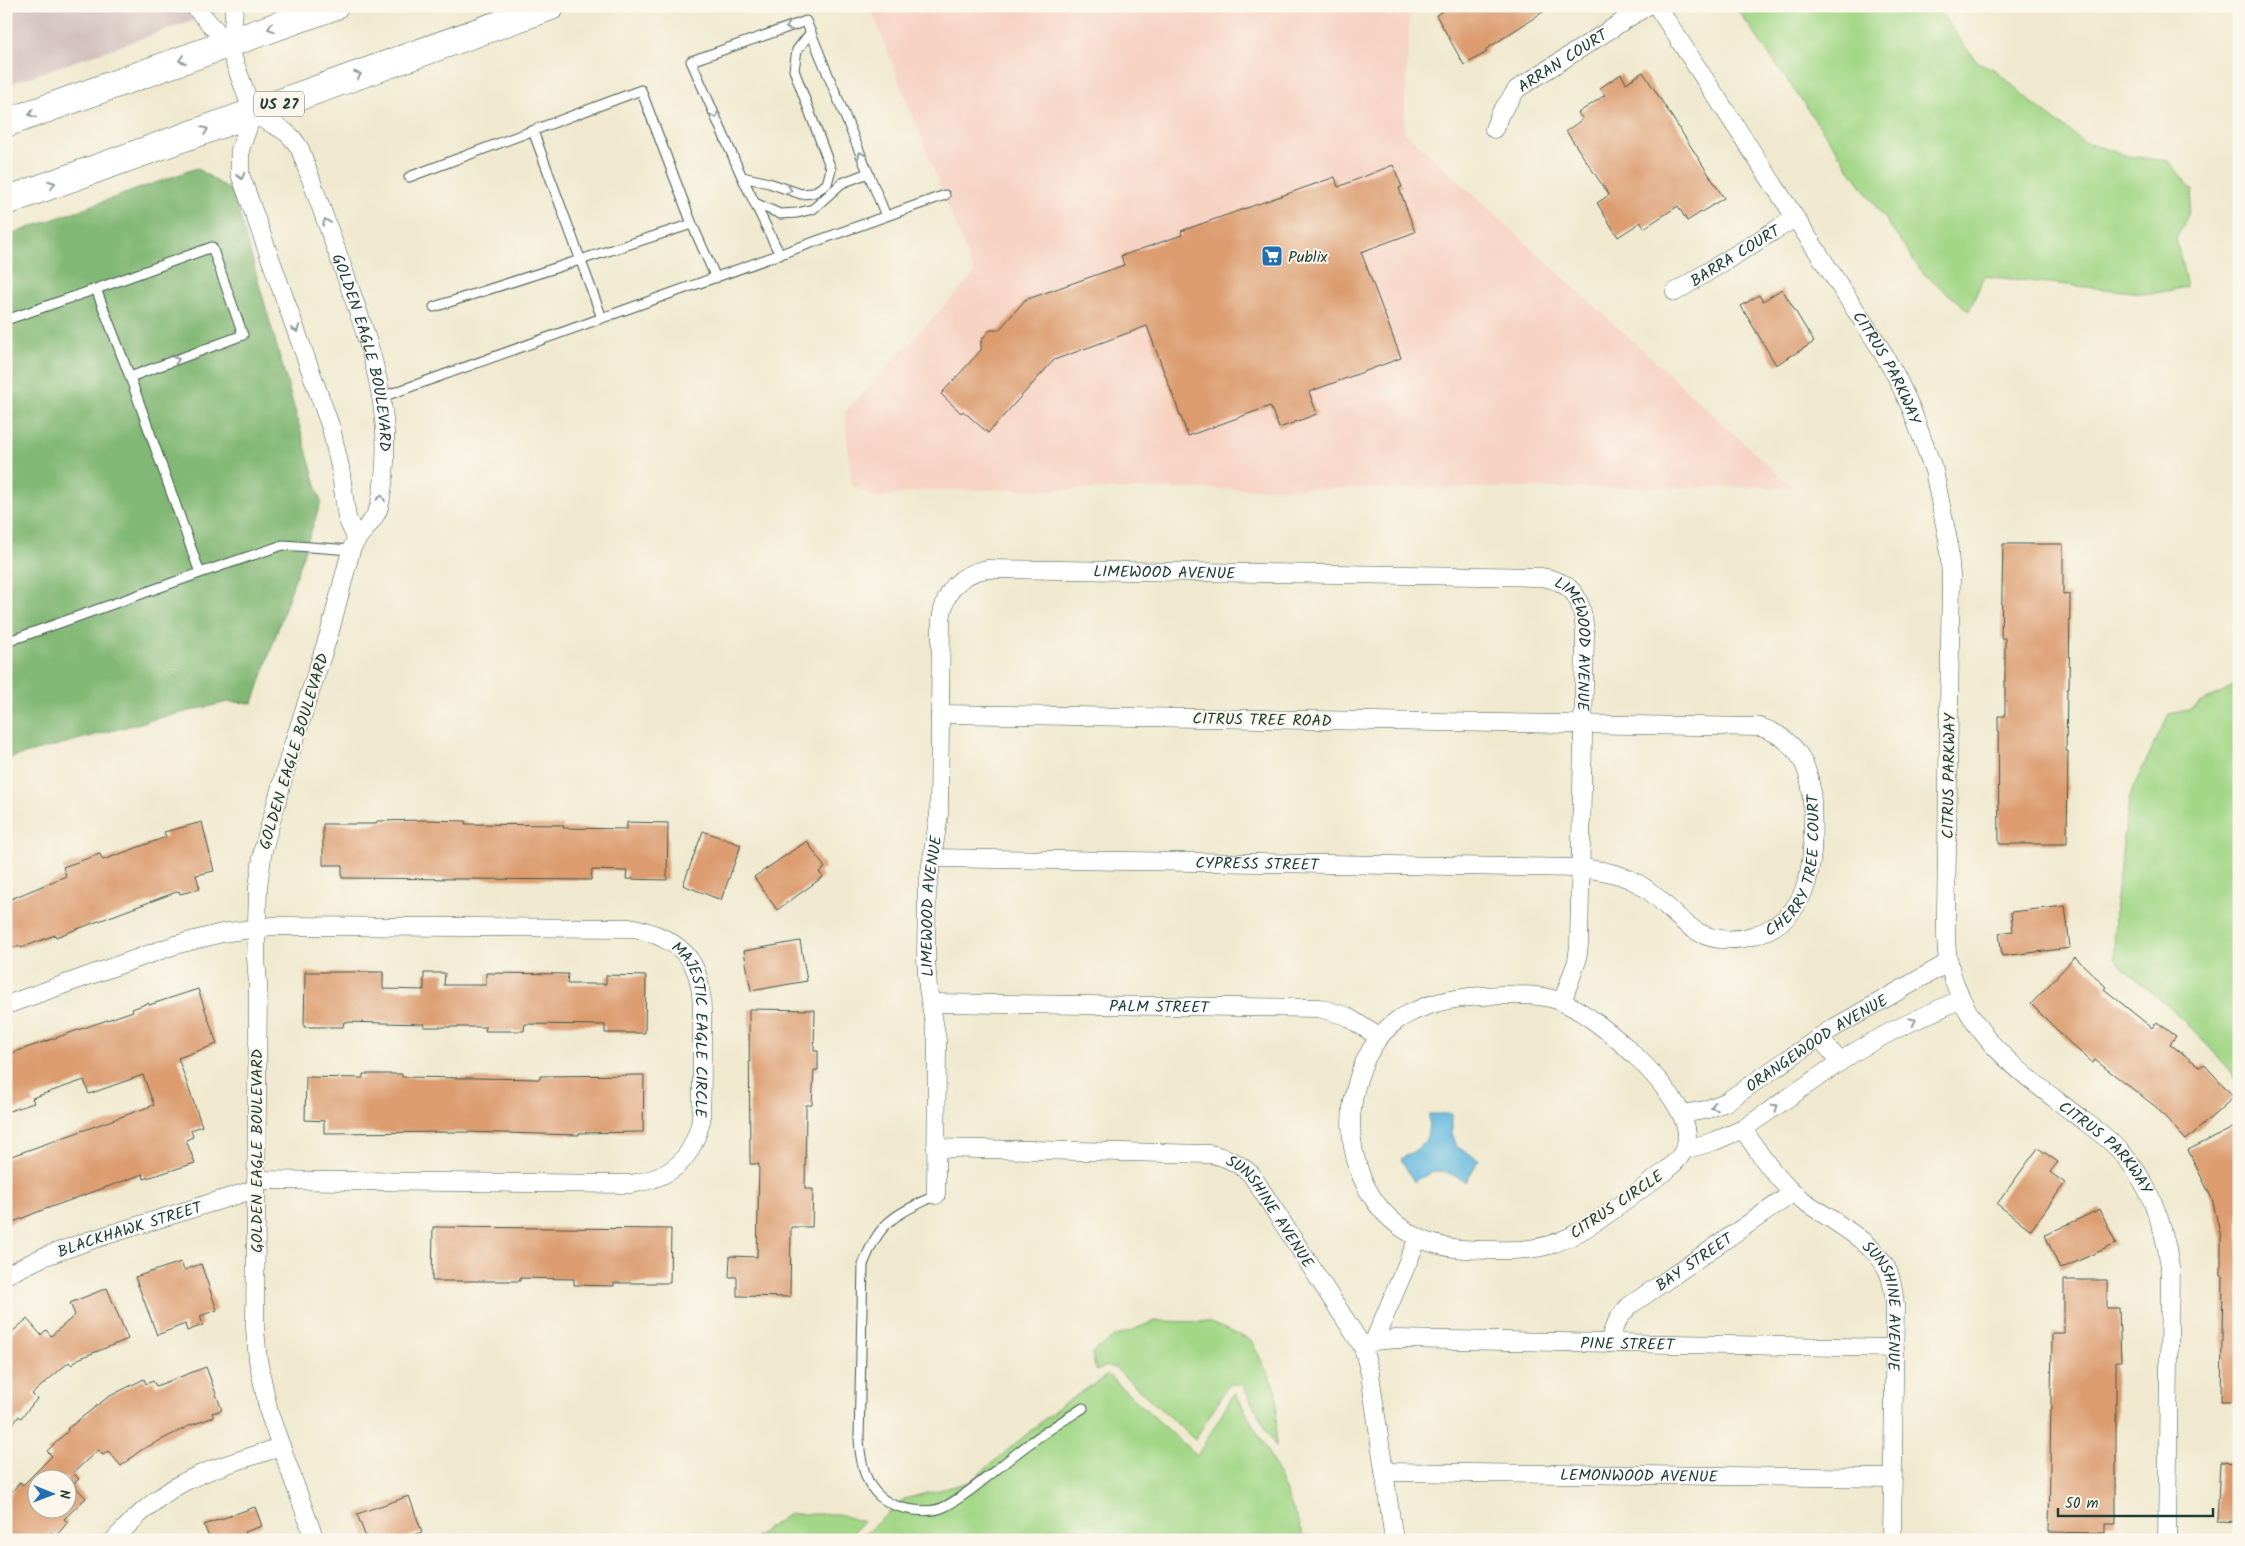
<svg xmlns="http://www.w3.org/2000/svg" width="2245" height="1546" font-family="Kalam,sans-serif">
	<rect width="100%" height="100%" fill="#fbf7ec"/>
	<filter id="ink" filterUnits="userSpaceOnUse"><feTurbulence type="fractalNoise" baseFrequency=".02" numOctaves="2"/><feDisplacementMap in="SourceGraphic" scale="10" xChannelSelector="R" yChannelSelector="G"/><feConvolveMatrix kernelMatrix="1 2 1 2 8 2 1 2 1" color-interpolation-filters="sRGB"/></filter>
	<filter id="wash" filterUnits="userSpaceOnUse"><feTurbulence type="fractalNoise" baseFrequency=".0096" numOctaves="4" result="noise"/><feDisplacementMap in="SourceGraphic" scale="20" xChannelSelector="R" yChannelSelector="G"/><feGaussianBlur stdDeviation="1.12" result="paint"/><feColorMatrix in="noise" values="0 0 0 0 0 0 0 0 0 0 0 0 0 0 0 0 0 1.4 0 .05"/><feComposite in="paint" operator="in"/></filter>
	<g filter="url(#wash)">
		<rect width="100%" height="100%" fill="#f0e9cf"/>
		<path fill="#f6d2c3" d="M870 6H1410L1404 131 1792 487 926 490 877 498 851 485 845 412 974 274Z"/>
		<path fill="#d1bfbd" d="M6 6H236L6 85Z"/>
		<path fill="#a3d787" stroke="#618a5e" d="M1735 6H1953L1940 12 1976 61 1997 71 2031 102 2084 142 2127 156 2169 161 2193 191 2188 215 2176 239 2187 287 2151 294 1984 276 1969 311 1922 272Z
			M2239 683V1085C2219 1056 2195 1030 2169 1007 2150 990 2131 976 2114 958L2115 905 2129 801 2133 788 2169 714 2187 710Z
			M1155 1321 1208 1322 1251 1340 1277 1392 1276 1447 1244 1388 1240 1384H1230L1226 1388 1195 1440 1115 1368 1107 1366 1096 1371 1092 1353 1112 1338Z
			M1108 1375 1197 1456 1235 1392 1271 1458 1306 1540H858L904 1499 970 1482 1060 1406Z
			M789 1514H838L863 1522 846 1540H751Z"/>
		<path fill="#82b874" stroke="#507a54" d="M197 168 233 192 321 502 253 703 228 702 159 718 6 759V236Z"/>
		<path fill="#63b8df" stroke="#417a8a" d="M1429 1114H1452V1133L1457 1147 1479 1159 1466 1182C1439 1168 1440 1167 1414 1182L1401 1159C1426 1144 1429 1143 1429 1114Z"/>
		<g id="blocks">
			<path fill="#dc9c6f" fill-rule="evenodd" d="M1450 6H1552L1485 50 1487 52 1464 65 1436 15Z
				M1643 72 1724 198 1687 221 1678 206 1644 228 1641 222 1618 237 1597 203 1609 195 1566 131 1583 119 1578 113 1605 95 1600 88 1621 74 1626 83Z
				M1393 165 1402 187 1399 188 1415 232 1361 252 1401 358 1309 392 1317 414 1279 428 1270 406 1188 436 1147 326 1054 360 988 433 963 411 961 413 941 394 981 350V340L990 330H999L1025 300 1124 265 1121 256 1182 235 1181 231 1335 177 1338 187Z
				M1782 289 1814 342 1776 365 1741 306 1759 295 1763 301Z
				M2003 544H2063V594L2070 595 2069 689H2067L2066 751H2068L2067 844H1999L1998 716H2005V638H2001Z
				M425 820 466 821 465 824 563 825V828L627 829V822L668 823 667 880 626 879 627 871 592 870 591 880 342 878V865H323V824H376L377 821Z
				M202 822 214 871 196 875 200 889 180 894 179 891 56 937 55 935 21 948 20 946 6 949V901L66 876 63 867 100 854 103 860 166 837 164 832Z
				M703 831 741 845 721 900 683 885Z
				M807 841 825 868 819 872 823 877 777 910 754 877Z
				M2065 906 2070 948 2002 956 1999 933 2013 931 2011 912Z
				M800 941 807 981 751 991 744 951Z
				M2075 957 2106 987 2104 989 2152 1028 2157 1022 2176 1036 2170 1044 2200 1067 2204 1064 2234 1097 2186 1140 2156 1107 2095 1060 2093 1063 2072 1045 2031 1004Z
				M305 972H383V989L424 990V973H445L444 985H486V973L568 974 567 984H606V975L646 976 645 1033H605V1025L525 1024 524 1031H485L486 1027H424V1024L344 1022 343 1027H304Z
				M198 989 217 1044 178 1058 202 1126 191 1130 193 1137 186 1140 195 1163 144 1179 143 1174 40 1211 6 1225V1158L154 1105 143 1075 89 1094 84 1080 32 1098 34 1103 6 1112V1055L133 1011 132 1009 148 1003 149 1005Z
				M749 1009 815 1010 814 1051H818V1070H814L812 1105H806L805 1189H813L812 1227H791L790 1297 737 1296V1277H729L730 1256 757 1257 759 1164H750Z
				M363 1074H402V1077L540 1079V1076L644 1075 643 1132 579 1133V1135L463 1132 324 1133V1121L305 1120 306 1077 363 1078Z
				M2239 1125V1402H2221L2223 1276H2221V1237L2212 1199 2188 1150Z
				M2038 1148 2058 1162 2050 1172 2065 1183 2031 1230 1997 1204Z
				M2100 1209 2116 1244 2060 1269 2045 1235Z
				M433 1227 671 1229 670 1283H614V1286L574 1285V1279L520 1278V1281H432Z
				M181 1262 184 1270 201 1264 217 1310 200 1316 203 1325 187 1331 185 1324 157 1335 135 1277Z
				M2064 1280H2107V1308H2119L2121 1361H2116V1524H2105V1533L2049 1532 2052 1333H2064Z
				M107 1288 128 1339 78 1359 72 1365 69 1362 32 1394 37 1399 21 1418 19 1416 6 1434V1337L27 1319 41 1335 46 1330 51 1336 75 1315 70 1303Z
				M206 1367 222 1410 212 1413 214 1417 189 1426 141 1450 121 1466 108 1451 103 1455 98 1450 73 1473 79 1479 73 1484 86 1498 64 1519 68 1522 56 1536 51 1532 44 1540H6V1499L20 1482 23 1485 52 1456 47 1451 68 1431 67 1429 108 1397 144 1379 146 1384 153 1381 156 1386ZM38 1478H68V1508H38Z
				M2220 1462 2239 1463V1522L2217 1521Z
				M409 1496 422 1532 399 1540H367L357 1514Z
				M255 1507 262 1526 244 1532 247 1540H210L204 1525Z"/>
		</g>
	</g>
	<g filter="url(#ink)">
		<use href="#blocks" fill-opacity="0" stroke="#3e574b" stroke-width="1"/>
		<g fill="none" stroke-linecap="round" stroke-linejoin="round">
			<g stroke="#3e574b" stroke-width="11">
				<path id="lane" d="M533 131 602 318
					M409 177 641 90 692 224 716 278
					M742 177 769 183 801 194 813 193 827 184 831 169 794 70 797 50 811 32
					M755 203 780 214 797 213 813 209 842 183 868 173
					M780 255 742 177 691 61 806 21 886 216
					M434 307 692 224
					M6 320 96 289
					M130 377 243 335 212 247 96 289 130 377 200 573 283 545 351 550
					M382 397 945 195
					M6 642 200 573
					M936 1195C895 1216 880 1219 863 1265L859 1438C861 1476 871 1505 914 1510 923 1511 936 1511 944 1507 968 1495 995 1470 1017 1453 1038 1436 1061 1422 1083 1408"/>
			</g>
			<g stroke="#3e574b" stroke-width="19">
				<g id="street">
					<path d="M194 6 228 44 253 113"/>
					<path id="s1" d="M1657 6 1879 346 1896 376 1911 408 1934 471 1948 540 1951 575 1946 914C1946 930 1945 948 1949 964 1966 1035 2018 1070 2072 1112 2089 1125 2108 1137 2122 1153 2151 1185 2164 1225 2170 1267L2167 1540"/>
					<path d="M228 44 233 30 234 6"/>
					<path id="s2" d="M253 113C273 128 286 125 300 149 315 191 330 233 345 274 372 351 397 419 380 503 376 523 358 532 351 550L330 631 290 754 263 850 258 887 256 958 258 985 255 1329 258 1360 269 1413 315 1540"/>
					<path d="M253 113 240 150V174L331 428 340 467 347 518 356 538"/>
					<path id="s3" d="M1494 129 1500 114 1517 89 1647 6"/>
					<path id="s4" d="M1675 292 1795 218"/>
					<path id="s5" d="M933 858 1581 868C1609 871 1633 876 1654 895 1670 908 1682 924 1700 933 1715 941 1736 941 1752 936 1816 918 1814 856 1812 801 1811 765 1795 738 1760 727L940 714"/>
					<path d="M1501 995C1522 995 1545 994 1564 1003 1601 1019 1687 1094 1687 1136 1687 1151 1677 1161 1666 1171 1633 1194 1588 1234 1549 1245 1531 1250 1511 1251 1492 1250 1468 1250 1441 1249 1419 1238 1362 1211 1341 1145 1356 1087 1362 1062 1376 1034 1399 1019 1430 1000 1465 996 1501 995Z"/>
					<path id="s6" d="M931 1003 1319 1008 1346 1016 1379 1037"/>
					<path id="s7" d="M6 1005 175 945 222 933 272 926 635 928C701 946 703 975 702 1037 702 1065 702 1093 701 1121 691 1161 672 1178 630 1184L256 1180"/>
					<path d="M1819 1037 1840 1062"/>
					<path id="s8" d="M1682 1114 1705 1110 1726 1102 1830 1030 1949 962"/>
					<path id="s9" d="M1743 1129C1758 1152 1772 1173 1792 1192 1818 1214 1875 1240 1888 1271 1893 1282 1894 1294 1895 1305L1892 1540"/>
					<path id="s10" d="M936 1148 1210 1154C1227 1157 1238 1163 1251 1174L1363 1347 1370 1374 1394 1540"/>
					<path d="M1684 1150 1715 1141 1743 1129 1856 1051 1894 1030 1961 999"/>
					<path id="s11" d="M936 1195 937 1040 928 988 926 959 927 891 939 814 941 619C945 591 958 574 987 569L1541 577C1576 582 1583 602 1585 634L1579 945 1577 961 1562 1002"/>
					<path id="s12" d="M6 1275 43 1257 91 1240 256 1189"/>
					<path d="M1374 1341 1418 1238"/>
					<path id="s13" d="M1609 1343C1613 1327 1618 1318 1629 1306L1793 1193"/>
					<path id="s14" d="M1363 1347 1374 1341 1396 1339 1895 1348"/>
					<path id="s15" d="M1384 1472 1893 1478"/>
					<path d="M114 1540C131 1521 150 1503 172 1489 204 1469 245 1459 280 1447"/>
				</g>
			</g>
			<g stroke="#3e574b" stroke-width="29">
				<path id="highway" d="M6 123 334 6
					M6 201 551 6"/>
			</g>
			<use href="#lane" stroke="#fff" stroke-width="9"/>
			<use href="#street" stroke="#fff" stroke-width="18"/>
			<use href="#highway" stroke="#fff" stroke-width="28"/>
		</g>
		<defs><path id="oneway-chevron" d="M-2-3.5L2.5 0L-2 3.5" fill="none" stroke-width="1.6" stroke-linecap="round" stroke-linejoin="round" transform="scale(1.25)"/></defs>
		<g stroke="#8f9e9a">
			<use href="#oneway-chevron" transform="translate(789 27) rotate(161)"/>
			<use href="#oneway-chevron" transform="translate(271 28) rotate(161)"/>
			<use href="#oneway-chevron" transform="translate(182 60) rotate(160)"/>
			<use href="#oneway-chevron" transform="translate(358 75) rotate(-20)"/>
			<use href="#oneway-chevron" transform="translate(32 114) rotate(160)"/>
			<use href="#oneway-chevron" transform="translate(715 115) rotate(66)"/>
			<use href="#oneway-chevron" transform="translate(205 130) rotate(-20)"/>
			<use href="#oneway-chevron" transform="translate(861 155) rotate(-112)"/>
			<use href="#oneway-chevron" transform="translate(241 176) rotate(76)"/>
			<use href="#oneway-chevron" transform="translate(52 184) rotate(-20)"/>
			<use href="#oneway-chevron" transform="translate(789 190) rotate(18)"/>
			<use href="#oneway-chevron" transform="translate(326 222) rotate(-110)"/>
			<use href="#oneway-chevron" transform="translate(296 329) rotate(70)"/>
			<use href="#oneway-chevron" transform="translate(176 360) rotate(-20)"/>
			<use href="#oneway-chevron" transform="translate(381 498) rotate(-82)"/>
			<use href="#oneway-chevron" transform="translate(1913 1021) rotate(-26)"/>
			<use href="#oneway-chevron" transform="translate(1714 1107) rotate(159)"/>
			<use href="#oneway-chevron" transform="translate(1775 1107) rotate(-35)"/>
		</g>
	</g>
	<defs>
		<g id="supermarket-square" transform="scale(1.125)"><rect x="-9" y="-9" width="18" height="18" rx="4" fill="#1f6fb2" stroke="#fbf7ec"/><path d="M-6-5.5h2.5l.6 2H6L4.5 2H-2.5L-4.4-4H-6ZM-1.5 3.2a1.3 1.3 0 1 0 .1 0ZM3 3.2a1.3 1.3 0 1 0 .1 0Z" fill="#fff"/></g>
	</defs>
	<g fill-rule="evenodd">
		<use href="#supermarket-square" x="1272" y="256"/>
	</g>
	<g text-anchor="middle" stroke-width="4" stroke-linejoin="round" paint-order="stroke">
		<rect fill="#fbf7ec" stroke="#61756b" stroke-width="1" x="254" y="91.5" width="50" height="25" rx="4"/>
		<g font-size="15" font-weight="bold" fill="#1f3d34">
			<text x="279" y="109">US 27</text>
		</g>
		<g font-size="16" fill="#1f3d34" stroke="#fbf7ec">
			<text dy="6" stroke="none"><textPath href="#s3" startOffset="100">ARRAN COURT</textPath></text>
			<text dy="6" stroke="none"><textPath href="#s4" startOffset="70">BARRA COURT</textPath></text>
			<text dy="6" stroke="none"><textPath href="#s2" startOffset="274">GOLDEN EAGLE BOULEVARD</textPath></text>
			<text dy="6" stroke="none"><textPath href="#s1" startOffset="429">CITRUS PARKWAY</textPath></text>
			<text dy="6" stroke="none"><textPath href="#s11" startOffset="829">LIMEWOOD AVENUE</textPath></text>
			<text dy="6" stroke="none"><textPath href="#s11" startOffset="1292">LIMEWOOD AVENUE</textPath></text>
			<text transform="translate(1262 719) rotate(1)" y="6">CITRUS TREE ROAD</text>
			<text transform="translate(293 751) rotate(-73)" y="6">GOLDEN EAGLE BOULEVARD</text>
			<text transform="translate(1948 776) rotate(-89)" y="6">CITRUS PARKWAY</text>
			<text dy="6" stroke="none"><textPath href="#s5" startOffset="932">CHERRY TREE COURT</textPath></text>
			<text dy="6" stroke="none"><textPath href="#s5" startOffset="324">CYPRESS STREET</textPath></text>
			<text dy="6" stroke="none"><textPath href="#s11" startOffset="290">LIMEWOOD AVENUE</textPath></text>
			<text dy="6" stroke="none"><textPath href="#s6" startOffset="228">PALM STREET</textPath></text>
			<text dy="6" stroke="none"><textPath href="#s7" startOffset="775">MAJESTIC EAGLE CIRCLE</textPath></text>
			<text dy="6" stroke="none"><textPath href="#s8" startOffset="154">ORANGEWOOD AVENUE</textPath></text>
			<text dy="6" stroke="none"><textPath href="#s1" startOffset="1284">CITRUS PARKWAY</textPath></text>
			<text transform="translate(256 1151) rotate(-90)" y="6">GOLDEN EAGLE BOULEVARD</text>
			<text transform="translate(1616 1204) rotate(-34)" y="6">CITRUS CIRCLE</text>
			<text dy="6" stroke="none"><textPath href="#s10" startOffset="361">SUNSHINE AVENUE</textPath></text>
			<text dy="6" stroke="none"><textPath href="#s12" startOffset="132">BLACKHAWK STREET</textPath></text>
			<text dy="6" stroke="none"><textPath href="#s13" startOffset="121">BAY STREET</textPath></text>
			<text dy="6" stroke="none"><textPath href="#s9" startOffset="238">SUNSHINE AVENUE</textPath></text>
			<text dy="6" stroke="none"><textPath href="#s14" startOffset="266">PINE STREET</textPath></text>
			<text dy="6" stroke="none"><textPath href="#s15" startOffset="255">LEMONWOOD AVENUE</textPath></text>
		</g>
		<g font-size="16" fill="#1f3d34" stroke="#fbf7ec" text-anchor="start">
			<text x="1288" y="262">Publix</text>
		</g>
	</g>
	<rect width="2245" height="1546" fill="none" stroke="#fbf7ec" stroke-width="25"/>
	<g transform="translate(52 1494) rotate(91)"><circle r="24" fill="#fbf7ec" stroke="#a3ada2"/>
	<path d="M0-4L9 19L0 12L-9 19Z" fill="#1f6fb2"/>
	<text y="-8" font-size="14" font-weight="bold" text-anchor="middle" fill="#1f3d34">N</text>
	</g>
	<path d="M2058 1508v8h155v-8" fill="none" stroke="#1f3d34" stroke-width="2.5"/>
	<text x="2065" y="1508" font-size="15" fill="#1f3d34" stroke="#fbf7ec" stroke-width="4" paint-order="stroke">50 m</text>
</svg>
